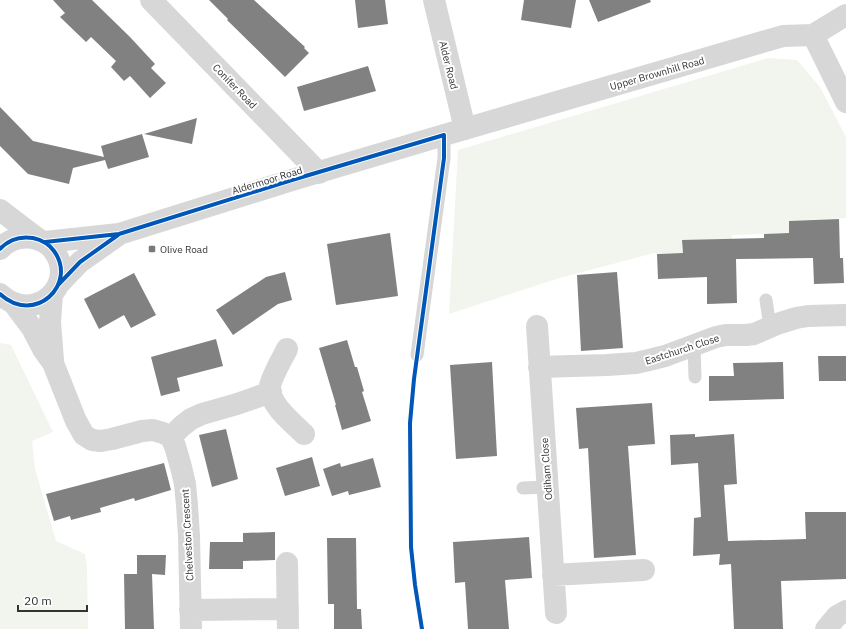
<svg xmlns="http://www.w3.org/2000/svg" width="846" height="629" font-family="'IBM Plex Sans',sans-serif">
	<rect width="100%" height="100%" fill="#fff"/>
	<path fill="#f1f5ed" d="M768 58 797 60 820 87 846 137V218L789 221V233L732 235V239L682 241 683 253H654L556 279 449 314 458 150Z
		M0 343 11 345 53 432 32 441 35 469 56 541 85 554 87 567 88 629H0Z"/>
	<path fill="#818181" d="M53 0H92L130 37 155 64 151 68 166 83 150 98 130 76 124 81 111 67 116 61 91 37 86 42 60 17 65 13Z
		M209 0H254L305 47 304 48 309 53 285 77 227 20 228 19Z
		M355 0H385L388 24 358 28Z
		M524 0H576L571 28 521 20Z
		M589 0H650L651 2 598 22Z
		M368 66 376 91 304 111 297 87Z
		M0 107 33 141 104 157 101 146 142 134 149 157 108 169 105 160 73 168 69 184 28 174 0 146Z
		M197 118 192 144 144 134Z
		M839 219 840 258H843L844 283 814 284 813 258 736 259 737 303 707 304V277L658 279 657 254 683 253 682 240 764 238V234L789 233V221Z
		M390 233 398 296 336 305 327 244Z
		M285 272 292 300 278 304 233 335 216 310 266 277Z
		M617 272 623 348 581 351 577 275Z
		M134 273 156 315 131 328 124 315 99 329 84 299Z
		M216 339 223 366 177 378 180 391 161 396 151 357Z
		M347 340 355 367H357L364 391 362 392 371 421 342 430 335 405H336L319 348Z
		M818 356H846V381H819Z
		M492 362 497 456 456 459 450 365Z
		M783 362 784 399 709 401V376H734L733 363Z
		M652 403 655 444 628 446 636 555 594 558 588 448 579 449 576 408Z
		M226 429 238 479 212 487 199 435Z
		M695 434V437L734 434 737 484 724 485 728 541 806 539 805 512H846V579L781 581 783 629H734L731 564 719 565 720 554 693 556 694 518 701 517 698 463 671 465 670 435Z
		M312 457 320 486 285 496 276 468Z
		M373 458 381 487 349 495 348 491 332 496 323 469 340 463 341 467Z
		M164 463 171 490 135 501 134 498 100 508 101 512 71 520 70 516 54 521 46 494Z
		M275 532V560L243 561V569H209L210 542H243V533Z
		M529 537 532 578 505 580 509 629H468L465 582 455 583 453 542Z
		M327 538H356L357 609H361L362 629H334V604H328Z
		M137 555H166L165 575 152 574 154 629H125L124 574H137Z"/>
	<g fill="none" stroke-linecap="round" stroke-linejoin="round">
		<path stroke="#d7d7d7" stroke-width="13" d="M766 300 770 327
			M694 345 695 377
			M417 355 444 158V135
			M523 488 547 487"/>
		<path stroke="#d7d7d7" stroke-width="22" d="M151 0 319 173
			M52 294 50 322 53 360
			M14 304 32 328 43 349 53 363 76 421 84 435 92 440 101 441 112 439 142 431 153 430 163 433 171 437 175 446 181 467 185 484 187 505 189 536 191 629
			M537 326 556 613
			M287 349C282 359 272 376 270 386 268 404 293 423 304 434
			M539 367 607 365 636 363 649 360 665 356 716 337 726 335H746L754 334 777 324 796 318 808 316 846 315
			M171 437 182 426 191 419 202 414 237 404 271 392
			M287 563 288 629
			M553 575 644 570
			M190 610 288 609
			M826 629 837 616 846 611"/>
		<path stroke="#d7d7d7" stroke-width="22" d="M434 0 465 129
			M813 35 846 102
			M0 210 38 239
			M45 242 119 234 292 180 444 135 783 36 813 35 846 15
			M0 249C9 239 20 236 33 238 42 240 49 244 54 251 78 284 35 326 0 294
			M58 285 80 262 117 236"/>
		<g stroke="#fff" stroke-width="6">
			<path id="cycleway" d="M45 242 119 234 292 180 444 135V158L414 379 410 423 411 547 415 585 422 629
				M0 249C9 239 20 236 33 238 42 240 49 244 54 251 78 284 35 326 0 294
				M58 285 80 262 118 235"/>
		</g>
		<use href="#cycleway" stroke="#0057b8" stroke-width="4"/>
	</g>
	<rect fill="#7a7a7a" stroke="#fff" stroke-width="1.5" x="148" y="245" width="8" height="8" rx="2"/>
	<g text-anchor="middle" stroke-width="4" stroke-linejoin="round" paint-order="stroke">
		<g font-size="10" fill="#333" stroke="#fff">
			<text transform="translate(449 65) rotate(76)" y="4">Alder Road</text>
			<text transform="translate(657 73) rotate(-16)" y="4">Upper Brownhill Road</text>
			<text transform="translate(235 86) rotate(46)" y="4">Conifer Road</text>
			<text transform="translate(267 180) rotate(-17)" y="4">Aldermoor Road</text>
			<text transform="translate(682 349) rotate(-18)" y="4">Eastchurch Close</text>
			<text transform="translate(546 469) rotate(-94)" y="4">Odiham Close</text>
			<text transform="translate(187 535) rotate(-93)" y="4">Chelveston Crescent</text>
		</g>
		<g font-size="10" fill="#333" stroke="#fff" text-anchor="start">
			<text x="160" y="253">Olive Road</text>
		</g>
	</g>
	<path d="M18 605v6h69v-6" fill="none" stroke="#333333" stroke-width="2"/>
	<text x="24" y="605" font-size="12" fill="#333333" stroke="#ffffff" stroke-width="3" paint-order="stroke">20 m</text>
</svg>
